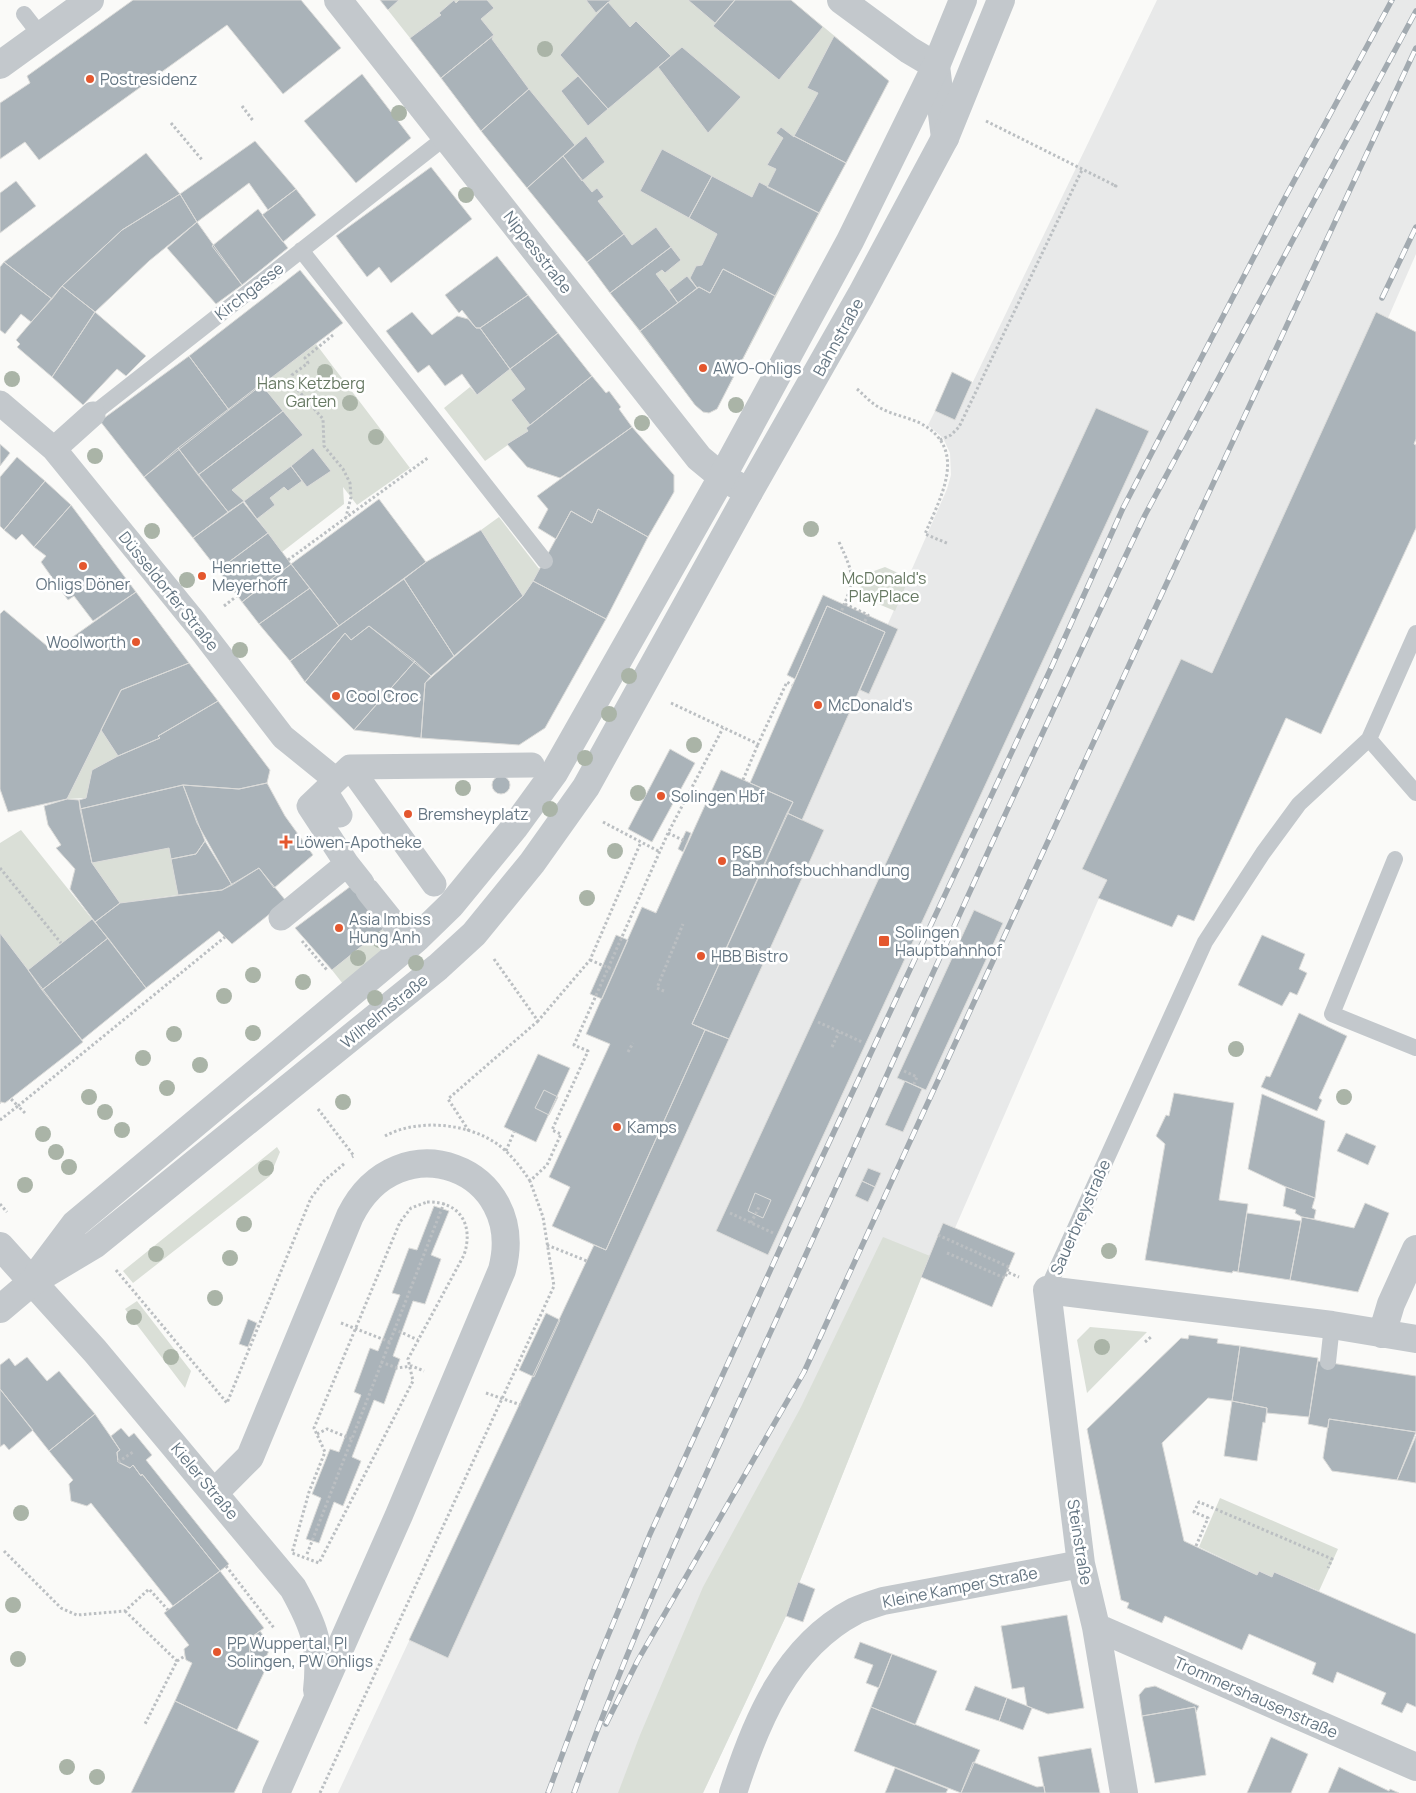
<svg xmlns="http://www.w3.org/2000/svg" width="1416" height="1793" font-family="Manrope,sans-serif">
	<rect width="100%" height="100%" fill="#fafaf8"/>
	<path fill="#e8e9e9" d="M1157 0H1416V254L1388 318 1376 313 1212 673 1107 880 955 1228 943 1223 938 1235 786 1616 703 1793H338L594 1245 552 1226 570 1187 549 1177 610 1044 586 1034 642 907 656 912 721 770 793 802 802 820 947 489 951 475 950 453 943 438 928 425 935 411 955 419Z"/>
	<path fill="#dadfd7" d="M380 0H791L889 81 717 409 695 405 587 262Z
		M316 344 410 468 357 505 343 487 344 504 282 552 244 501 232 490 303 435 261 384Z
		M510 369 525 389 511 400 530 425 526 428 528 431 485 461 444 408 470 387 477 395Z
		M499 517 540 570 523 596 481 530Z
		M885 567 909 578 895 611 857 595 866 574Z
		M101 730 118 756 92 770 86 798 67 799Z
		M21 830 92 919 28 970 0 933V843Z
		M169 848 178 895 120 903 92 863Z
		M383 929 393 940 343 984 332 970Z
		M277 1147 280 1152 270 1176 133 1283 123 1271Z
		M883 1237 930 1256 786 1616 703 1793H618L640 1735 703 1587 801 1407Z
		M137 1301 191 1371 185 1388 125 1309Z
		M1090 1327 1147 1332 1087 1393 1077 1340Z
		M1220 1498 1338 1549 1319 1591 1274 1572 1272 1577 1259 1571 1257 1575 1199 1547Z"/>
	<path fill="#aab3b9" stroke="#dcdcda" d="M133 0H301L341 48 283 94 227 25 39 160 25 142 0 159V103L30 83 27 76Z
		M380 0H399L388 10Z
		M454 0 456 3 459 0H487L494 8 481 19 494 35 441 78 410 38 441 15 439 13Z
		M586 0H611L596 13Z
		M688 0H735L715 23Z
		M735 0H791L823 27 779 80 713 26Z
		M608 2 630 27 636 21 671 56 608 109 560 55Z
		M494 35 492 39 529 89 481 131 441 78Z
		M834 36 889 81 846 163 794 136 818 93 807 88Z
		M682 47 741 97 708 133 658 67Z
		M362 74 411 138 356 183 304 121Z
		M578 76 608 109 588 126 561 91Z
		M529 89 575 145 527 188 481 131Z
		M781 127 794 137V136L846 163 819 213 767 187 776 169 767 165 783 138 776 133Z
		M586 136 605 162 582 181 563 156Z
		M255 141 296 189 268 210 249 183 197 222 180 194Z
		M662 149 712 176 689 218 640 191Z
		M146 153 180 194 122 230 62 286 52 299 4 262Z
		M563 156 592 192 597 188 604 197 598 201 624 234 587 262 527 188Z
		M431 167 472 219 391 283 379 267 367 277 336 236Z
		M712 176 752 197 759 182 819 213 775 296 723 269 710 293 699 287 697 288 690 278 696 266 702 265 717 234 689 218Z
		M16 181 36 206 0 233V193Z
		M296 189 316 215 283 242 262 215Z
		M180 194 197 222 149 261 95 312 62 286 122 230Z
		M258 209 288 248 242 285 212 246Z
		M197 222 242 285 216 304 167 248Z
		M656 227 671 247 610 293 587 262 624 234 632 245Z
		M671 247 681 260 665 273 662 270 656 274 678 303 640 331 610 293Z
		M497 256 528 295 480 328H476L462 310 459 313 445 295Z
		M4 262 52 299 31 322 21 314 5 334 0 330V267Z
		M723 269 775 296 717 409 709 413 703 412 695 405 640 331 699 287 710 293Z
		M300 270 343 323 229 410 189 356Z
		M687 276 697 288 678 303 669 290Z
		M62 286 95 312 52 377 17 347 20 344 16 340Z
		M528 295 558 333 510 369 480 328Z
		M95 312 146 356 126 376 117 369 83 405 52 377Z
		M412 312 432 335 457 316 468 319 476 328H480L510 369 477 395 462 374 445 386 429 365 418 373 386 331Z
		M1376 312 1416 332V439L1414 444 1416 445V528L1321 734 1286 718 1194 921 1178 915 1172 927 1098 898 1107 880 1082 869 1181 659 1212 673Z
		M558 333 592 376 530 425 511 400 525 389 510 369Z
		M189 356 229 410 144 477 100 421Z
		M952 372 972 382 955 420 935 411Z
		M592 376 606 393 609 391 621 407 619 409 632 427 560 478 527 467 507 444 528 431 526 428Z
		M261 384 283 411 198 475 178 448Z
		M1096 408 1149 431 768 1255 716 1231Z
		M283 411 303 435 232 490 244 501 228 512 198 475Z
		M632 427 674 475V492L648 537 598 509 592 523 571 511 556 539 538 528 548 509 537 496Z
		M0 444 10 453 0 466Z
		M178 448 228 512 193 538 144 477Z
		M313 448 331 471 307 487 291 466Z
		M17 457 45 481 4 530 0 526V477Z
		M291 466 302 481 288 491 284 487 270 498 275 505 257 519 244 501Z
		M45 481 71 505 34 547 22 534 16 540 4 530Z
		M379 499 426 562 339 626 291 564Z
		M243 502 268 533 218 570 193 538Z
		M71 505 136 592 93 621 74 596 68 600 41 562 46 556 34 547Z
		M598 509 648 537 606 619 533 581 571 511 592 523Z
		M481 530 523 596 454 656 404 579 426 562Z
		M268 533 291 564 242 602 218 570Z
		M291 564 310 588 259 624 242 602Z
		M404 579 454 656 431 676 369 626 351 640 345 633 305 682 290 661Z
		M533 581 606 619 545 728 519 745 421 738 425 683 523 596Z
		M310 588 339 626 290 661 259 624Z
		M136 592 189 663 121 690 67 799 8 812 0 789V614L4 610 53 651Z
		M823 595 898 629 869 694 860 690 885 632 827 606 795 679 787 675Z
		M827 606 885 632 802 820 787 813 793 802 750 783Z
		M369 626 415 661 354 730 305 682 345 633 351 640Z
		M415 661 431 676 425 683 421 738 354 730Z
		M189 663 218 701 158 736 160 738 118 756 101 730 121 690Z
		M218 701 270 770 267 783 239 789 183 785 80 809 79 800 86 798 92 770 118 756 160 738 158 736Z
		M670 749 695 763 652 842 628 829Z
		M721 770 793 802 692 1024 705 1030 606 1250 552 1226 570 1187 549 1177 610 1044 586 1034 642 907 656 913Z
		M492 785a9 9 0 1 1 18 0a9 9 0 1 1-18 0Z
		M267 783 285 816 313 855 274 888 259 868 232 885 197 823 183 785 239 789Z
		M183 785 205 841 196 854 171 859 169 848 92 863 80 809Z
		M67 799 79 800 92 863 120 903 95 922 70 889 75 869 56 848 61 845 48 825 44 806Z
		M787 813 824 830 729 1039 692 1024Z
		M686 831 691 833 683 852 678 849Z
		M205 841 232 885 222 890 178 895 171 859 196 854Z
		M259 868 286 901 232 944 219 931 146 988 95 922 120 903 222 890Z
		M351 886 383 929 332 970 295 928Z
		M974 910 1003 923 926 1090 897 1078Z
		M92 919 108 938 42 990 28 970Z
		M0 933 83 1042 5 1103 1 1102 0 1104Z
		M616 935 628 940 602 999 590 994Z
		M1262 935 1305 954 1299 969 1307 973 1297 995 1290 992 1282 1006 1238 985Z
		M108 938 146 988 82 1040 42 990Z
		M1299 1013 1347 1036 1319 1098 1322 1100 1317 1111 1261 1087 1266 1076 1270 1077Z
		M705 1030 729 1039 448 1658 409 1640 594 1245 606 1250Z
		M538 1054 570 1068 536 1142 504 1127Z
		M905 1081 922 1089 903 1132 885 1125Z
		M544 1090 558 1097 549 1115 535 1108Z
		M1174 1093 1234 1103 1219 1200 1248 1204 1238 1272 1233 1271 1232 1273 1145 1260 1165 1144 1156 1136 1166 1115 1169 1116Z
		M1262 1094 1325 1121 1315 1198 1286 1187 1248 1169Z
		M1346 1133 1376 1146 1368 1165 1337 1151Z
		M868 1168 881 1173 875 1187 862 1181Z
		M862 1181 875 1187 868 1202 855 1196Z
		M1286 1187 1315 1198 1312 1208 1316 1210 1314 1219 1302 1217 1295 1213 1296 1210 1283 1206Z
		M755 1193 771 1200 763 1218 748 1211Z
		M1365 1203 1389 1213 1358 1292 1290 1280 1302 1217 1354 1228Z
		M434 1206 449 1211 431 1255 441 1259 425 1304 413 1301 393 1356 400 1359 384 1404 374 1400 352 1457 361 1461 343 1506 334 1502 319 1543 306 1539 321 1498 312 1494 330 1449 339 1452 361 1395 354 1392 370 1348 378 1351 400 1295 392 1293 409 1248 417 1250Z
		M1247 1213 1301 1221 1290 1280 1238 1272Z
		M943 1223 1015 1253 992 1307 921 1277Z
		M546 1313 560 1320 534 1377 519 1370Z
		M248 1319 257 1323 248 1347 239 1344Z
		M1189 1335 1218 1339 1217 1343 1240 1346 1232 1401 1208 1398 1162 1443 1184 1541 1257 1575 1259 1571 1272 1577 1274 1572 1416 1634V1707L1407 1703 1402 1713 1381 1704 1386 1693 1337 1672 1333 1683 1312 1674 1316 1663 1249 1634 1242 1650 1165 1616 1162 1623 1127 1608 1129 1603 1121 1600 1087 1429 1181 1338 1188 1339Z
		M1240 1346 1318 1358 1309 1417 1267 1413V1408L1232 1401Z
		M27 1357 47 1381 59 1371 95 1414 49 1451 0 1389V1365L9 1358 15 1366Z
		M1318 1361 1416 1376V1432L1329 1419 1328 1428 1308 1424Z
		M0 1389 33 1430 9 1450 4 1444 0 1447Z
		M1232 1401 1267 1408 1265 1423 1263 1422 1257 1461 1224 1456Z
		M95 1414 120 1450 117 1452 118 1462 130 1468 133 1465 141 1476 142 1474 220 1571 173 1606 91 1503 87 1506 71 1501 69 1484 73 1480 49 1451Z
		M1329 1419 1416 1432 1397 1480 1332 1471 1323 1458Z
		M121 1428 129 1437 134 1433 152 1455 146 1460 229 1564 220 1571 142 1474 141 1476 133 1465 130 1468 118 1462 117 1452 120 1450 111 1436Z
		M1416 1436V1483L1397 1480Z
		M220 1571 264 1628 249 1639 250 1656 268 1664 237 1730 175 1701 192 1663 186 1660 185 1656 184 1649 189 1645 164 1613Z
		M798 1582 815 1589 803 1622 786 1616Z
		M1067 1615 1084 1708 1048 1714 1027 1706 1024 1687 1012 1689 1001 1626Z
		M260 1631 271 1646 264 1662 250 1656 249 1639Z
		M860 1642 892 1654 879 1688 866 1683 873 1665 854 1658Z
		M892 1654 937 1671 915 1725 871 1707Z
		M975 1686 1007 1698 999 1721 965 1710Z
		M1155 1686 1199 1706 1196 1712 1195 1707 1142 1716 1139 1695 1145 1688Z
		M1007 1698 1032 1708 1023 1730 999 1721Z
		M175 1701 259 1741 234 1793H131Z
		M871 1707 980 1750 961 1793 854 1751Z
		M1195 1707 1206 1775 1155 1783 1142 1716Z
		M1271 1737 1308 1754 1291 1793H1247Z
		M1091 1748 1100 1793H1045L1038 1757Z
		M973 1762 1037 1787 1044 1786 1045 1793H961Z
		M1339 1767 1389 1791 1390 1789 1399 1793H1328Z
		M895 1768 948 1789 946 1793H885Z"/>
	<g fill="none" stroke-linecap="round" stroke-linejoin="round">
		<path stroke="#bbbfc2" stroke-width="3" stroke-dasharray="2.5 2.5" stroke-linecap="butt" d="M242 106 254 122
			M986 121 1116 186 1113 185
			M171 123 203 161
			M333 335 305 358 308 363 292 375 290 381 323 419 324 446 343 469 350 483 351 497 346 517
			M857 389C863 394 868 400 874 404 887 414 905 416 920 423 969 449 941 496 925 534L949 544
			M940 440 951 435 959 427 1082 170
			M839 542C854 575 856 578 841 612
			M288 560 429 457
			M845 604 868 615 864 623
			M224 606 237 596
			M671 703 758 744 787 682 792 685
			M743 780 758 744
			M603 822 660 852
			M668 833 687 842
			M0 868 61 943
			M302 941 327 970
			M494 959 538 1021 590 960 641 842
			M590 960 614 970
			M664 991 657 988 683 924
			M818 1022 862 1042
			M832 1047 839 1032
			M628 1052 633 1043
			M904 1071 917 1077 913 1086
			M318 1109 354 1156 352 1157
			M25 1113 18 1106 225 937
			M0 1120 18 1106 11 1099
			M469 1131 448 1099 538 1021
			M385 1136C418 1118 470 1123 500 1146 512 1156 521 1167 530 1181
			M506 1151 514 1132
			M427 1202C460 1201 474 1225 464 1255L408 1359 413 1381 319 1563 292 1553 309 1492 325 1452 314 1428 400 1222 411 1208Z
			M0 1204 7 1212
			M730 1213 773 1233
			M751 1223 760 1205
			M938 1235 1009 1267 1007 1272 1019 1277
			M547 1245 587 1261
			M947 1253 1005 1278 1007 1272
			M116 1270 227 1403 311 1198 324 1181 345 1163
			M341 1323 390 1342
			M394 1329 418 1340
			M1145 1342 1151 1337
			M381 1362 397 1368 412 1366 424 1371
			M486 1393 521 1405
			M317 1434 327 1429 352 1439
			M118 1462 133 1452
			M1196 1546 1208 1518 1194 1512 1199 1502 1332 1559 1328 1568
			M4 1551 61 1608 77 1615 125 1611 149 1589 168 1610
			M307 1554 444 1203
			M226 1566 274 1628
			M125 1611 177 1661 144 1726
			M177 1661 185 1656
			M320 1793 554 1286 543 1217 530 1181 547 1165 561 1134 552 1130 588 1051 574 1045 668 833 723 728"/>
		<path stroke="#c3c8cc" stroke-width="16" d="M24 14 41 36
			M301 250 545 561
			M93 414 447 136
			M1369 739 1416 793
			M1395 859 1332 1014 1416 1048
			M1047 1290 1205 942 1263 853 1299 804 1369 739 1416 633
			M1328 1362 1332 1325"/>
		<path stroke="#c3c8cc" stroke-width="25" d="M0 403 54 449 197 625 283 737 336 780
			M54 449 93 414
			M350 767 532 765
			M325 791 340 815
			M347 864 309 806 350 767 434 884
			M368 891 396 926
			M281 918 347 864 362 883"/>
		<path stroke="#c3c8cc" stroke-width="28" d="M338 0 699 458 722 477 749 492
			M841 0 909 50 936 66 945 138
			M0 65 90 0
			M0 1246 95 1351 293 1588C314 1626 322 1646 317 1690
			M1382 1334 1391 1304 1416 1249
			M215 1492 250 1457 350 1216C398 1119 529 1168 502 1270L399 1515 276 1793
			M1096 1627 1416 1767
			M733 1793C755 1723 786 1647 855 1611 864 1607 874 1604 883 1601L1081 1564
			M1124 1793 1096 1627 1081 1564 1047 1290 1332 1325 1416 1339"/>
		<path stroke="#c3c8cc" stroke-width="28" d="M39 1272 75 1224 416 939 451 905 514 828 554 773 722 477 850 241 936 66 963 0
			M0 1309 32 1282 94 1245 438 967 474 934 532 863 586 787 749 492 861 295 945 138 1001 0"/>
		<g stroke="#a2aab0" stroke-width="5.5">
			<path id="rail" d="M1382 298 1416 227
				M606 1724 638 1660 804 1372 1158 602 1416 48
				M548 1793 593 1672 650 1534 811 1181 1052 666 1123 508 1281 205 1392 0
				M574 1793C639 1612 723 1438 802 1263 915 1013 1027 762 1145 515L1416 11"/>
		</g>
		<use href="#rail" stroke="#fff" stroke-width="4" stroke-dasharray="11" stroke-linecap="butt"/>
	</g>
	<g fill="#aab4a7">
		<circle cx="545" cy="49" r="8"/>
		<circle cx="399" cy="113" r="8"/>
		<circle cx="466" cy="195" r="8"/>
		<circle cx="325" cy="372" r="8"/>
		<circle cx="12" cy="379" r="8"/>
		<circle cx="350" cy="403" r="8"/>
		<circle cx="736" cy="405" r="8"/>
		<circle cx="642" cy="423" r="8"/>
		<circle cx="376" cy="437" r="8"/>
		<circle cx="95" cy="456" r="8"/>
		<circle cx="811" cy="529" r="8"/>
		<circle cx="152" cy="531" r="8"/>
		<circle cx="187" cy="580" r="8"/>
		<circle cx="240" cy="650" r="8"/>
		<circle cx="629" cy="676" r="8"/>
		<circle cx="609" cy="714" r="8"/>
		<circle cx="694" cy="745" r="8"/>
		<circle cx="585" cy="758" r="8"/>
		<circle cx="463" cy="788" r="8"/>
		<circle cx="638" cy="793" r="8"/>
		<circle cx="550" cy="809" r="8"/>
		<circle cx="615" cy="851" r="8"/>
		<circle cx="587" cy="898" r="8"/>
		<circle cx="380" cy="940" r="8"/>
		<circle cx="358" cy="958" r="8"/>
		<circle cx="416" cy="963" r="8"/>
		<circle cx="253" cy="975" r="8"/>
		<circle cx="303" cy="982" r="8"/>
		<circle cx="224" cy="996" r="8"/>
		<circle cx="375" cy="998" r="8"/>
		<circle cx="253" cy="1033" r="8"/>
		<circle cx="174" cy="1034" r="8"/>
		<circle cx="1236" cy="1049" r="8"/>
		<circle cx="143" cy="1058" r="8"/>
		<circle cx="200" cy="1065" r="8"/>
		<circle cx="167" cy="1088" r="8"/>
		<circle cx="89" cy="1097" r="8"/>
		<circle cx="1344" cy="1097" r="8"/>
		<circle cx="343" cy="1102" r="8"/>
		<circle cx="105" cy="1112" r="8"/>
		<circle cx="122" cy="1130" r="8"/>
		<circle cx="43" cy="1134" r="8"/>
		<circle cx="56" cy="1152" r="8"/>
		<circle cx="69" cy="1167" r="8"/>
		<circle cx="266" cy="1168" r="8"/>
		<circle cx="25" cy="1185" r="8"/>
		<circle cx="244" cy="1224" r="8"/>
		<circle cx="1109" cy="1251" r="8"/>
		<circle cx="156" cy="1254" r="8"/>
		<circle cx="230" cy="1258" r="8"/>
		<circle cx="215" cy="1298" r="8"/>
		<circle cx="134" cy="1317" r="8"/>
		<circle cx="1102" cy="1347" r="8"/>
		<circle cx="171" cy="1357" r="8"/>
		<circle cx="21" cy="1513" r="8"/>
		<circle cx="13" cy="1605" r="8"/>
		<circle cx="18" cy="1659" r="8"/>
		<circle cx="67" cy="1767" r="8"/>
		<circle cx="97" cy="1777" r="8"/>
	</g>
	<g fill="#e4572e" stroke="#fff" stroke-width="2">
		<circle cx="90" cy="79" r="5"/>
		<circle cx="703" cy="368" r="5"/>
		<circle cx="83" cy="566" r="5"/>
		<circle cx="202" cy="576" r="5"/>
		<circle cx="136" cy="642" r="5"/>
		<circle cx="336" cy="696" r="5"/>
		<circle cx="818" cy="705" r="5"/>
		<circle cx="661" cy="796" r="5"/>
		<circle cx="408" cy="814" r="5"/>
		<path d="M283.5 834.5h5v5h5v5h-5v5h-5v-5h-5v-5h5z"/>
		<circle cx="722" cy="861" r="5"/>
		<circle cx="339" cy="928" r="5"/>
		<rect x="878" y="935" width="12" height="12" rx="2.5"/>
		<circle cx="701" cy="956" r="5"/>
		<circle cx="617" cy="1127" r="5"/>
		<circle cx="217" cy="1652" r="5"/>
	</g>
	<g text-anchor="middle" stroke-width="5" stroke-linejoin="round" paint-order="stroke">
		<g font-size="16" fill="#657683" stroke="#fff" text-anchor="start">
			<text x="100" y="85">Postresidenz</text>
			<text x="713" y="374">AWO-Ohligs</text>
			<text x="212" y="573">Henriette<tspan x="212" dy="18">Meyerhoff</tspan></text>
			<text x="83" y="590" text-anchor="middle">Ohligs Döner</text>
			<text x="126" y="648" text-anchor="end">Woolworth</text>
			<text x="346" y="702">Cool Croc</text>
			<text x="828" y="711">McDonald's</text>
			<text x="671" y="802">Solingen Hbf</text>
			<text x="418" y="820">Bremsheyplatz</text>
			<text x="296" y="848">Löwen-Apotheke</text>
			<text x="732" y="858">P&amp;B<tspan x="732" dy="18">Bahnhofsbuchhandlung</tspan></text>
			<text x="349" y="925">Asia Imbiss<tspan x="349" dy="18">Hung Anh</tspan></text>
			<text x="895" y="938">Solingen<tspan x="895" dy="18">Hauptbahnhof</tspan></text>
			<text x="711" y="962">HBB Bistro</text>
			<text x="627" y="1133">Kamps</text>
			<text x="227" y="1649">PP Wuppertal, PI<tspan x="227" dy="18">Solingen, PW Ohligs</tspan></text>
		</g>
		<g font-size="16" fill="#657683" stroke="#fff">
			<text transform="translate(538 252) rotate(52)" y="6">Nippesstraße</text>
			<text transform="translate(249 291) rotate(-38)" y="6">Kirchgasse</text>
			<text transform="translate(838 337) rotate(-61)" y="6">Bahnstraße</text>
			<text transform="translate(169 591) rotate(51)" y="6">Düsseldorfer Straße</text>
			<text transform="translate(384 1011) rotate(-39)" y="6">Wilhelmstraße</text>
			<text transform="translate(1080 1217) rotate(-66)" y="6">Sauerbreystraße</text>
			<text transform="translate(205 1481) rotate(50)" y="6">Kieler Straße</text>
			<text transform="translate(1080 1542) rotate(81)" y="6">Steinstraße</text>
			<text transform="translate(960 1587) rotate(-11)" y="6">Kleine Kamper Straße</text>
			<text transform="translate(1256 1697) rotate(24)" y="6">Trommershausenstraße</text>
		</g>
		<g font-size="16" fill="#687a64" stroke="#fff">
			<text x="311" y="389">Hans Ketzberg<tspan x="311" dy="18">Garten</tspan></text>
			<text x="884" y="584">McDonald's<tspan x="884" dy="18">PlayPlace</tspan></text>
		</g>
	</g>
</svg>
